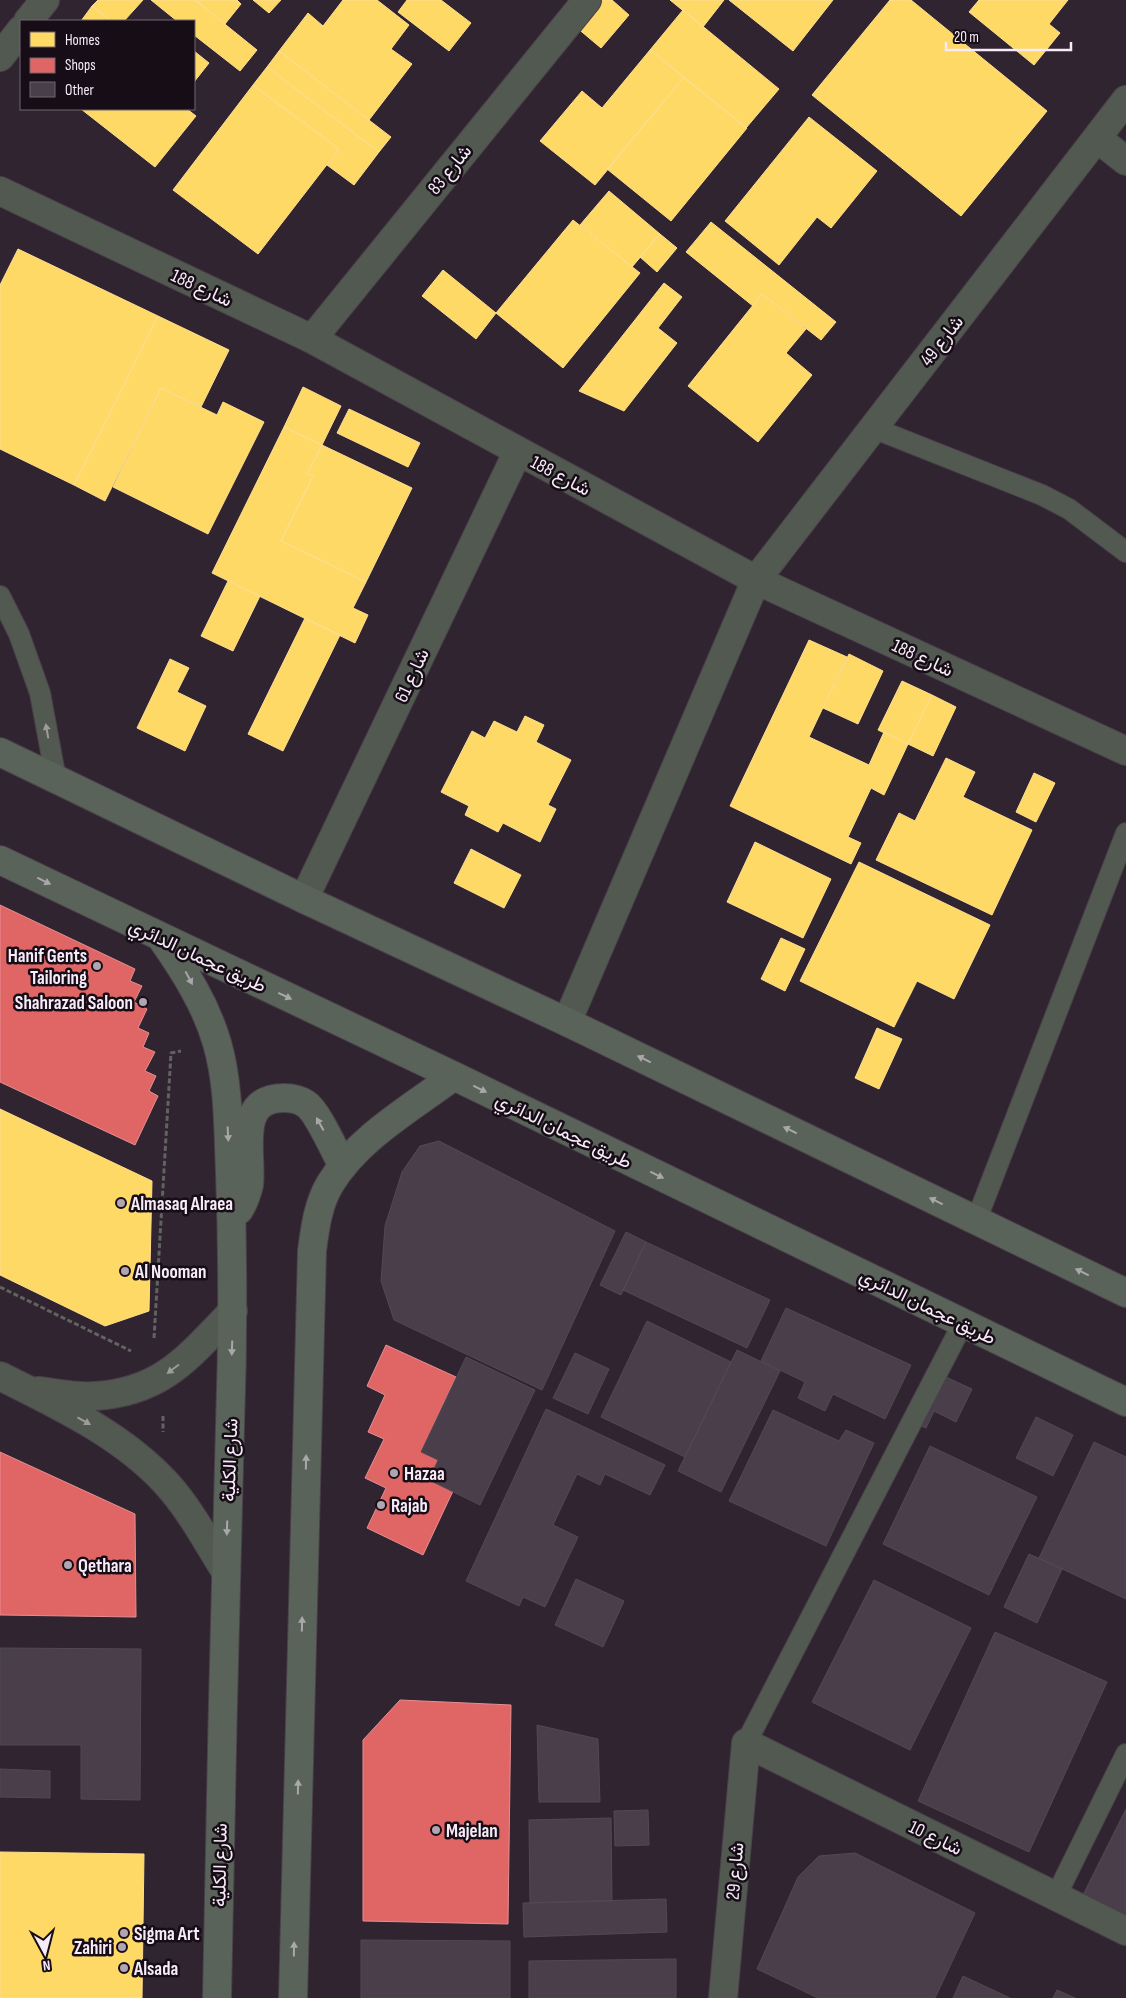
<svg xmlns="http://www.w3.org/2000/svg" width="1126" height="1998" font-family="'Sofia Sans Condensed',Vazirmatn,sans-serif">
	<rect width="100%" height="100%" fill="#2f242f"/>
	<path fill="#ffd966" stroke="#fdde92" d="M98 0H143L124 21H111L92 6Z
		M151 0H195L257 50 240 71 194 35V21H177Z
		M195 0H237L241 4 225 24Z
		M253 0H281L269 13Z
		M343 0H377L409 25 391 49 412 64 369 120 279 51 308 13 323 26Z
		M407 0H441L471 23 449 51 398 12Z
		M600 0H612L629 15 601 48 576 27Z
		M670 0H724L703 27Z
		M729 0H833L793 51Z
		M890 0H911L1047 111 961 216 812 95Z
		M979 0H1068L1049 24 1060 33 1034 65 969 12Z
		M92 6 111 21H81Z
		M683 10 779 89 746 128 650 50Z
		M650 50 684 77 595 185 540 141 582 91 602 108Z
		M194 51 209 63 194 82Z
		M279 51 391 137 379 152 267 67Z
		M267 67 379 152 354 185 327 165 339 149 253 85Z
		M684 77 747 128 671 221 607 169Z
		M253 85 339 149 258 254 173 190Z
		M81 109H187L196 116 155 167Z
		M809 117 877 171 831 228 817 217 779 265 725 221Z
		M609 191 660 234 632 267 580 225Z
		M573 220 640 273 563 368 496 313Z
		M711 222 836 322 821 340 762 294 753 306 686 252Z
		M660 234 677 248 657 272 640 257Z
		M18 249 158 316 74 485 0 449V285Z
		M443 270 496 313 476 339 422 296Z
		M664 283 682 297 658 328 677 343 624 411 579 391Z
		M762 294 806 329 786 353 812 375 758 442 688 386Z
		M158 316 229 350 201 407 161 388 105 501 74 485Z
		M303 387 341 406 322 445 284 427Z
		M161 388 217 415 223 402 264 422 208 534 113 487Z
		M349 409 420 443 408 467 337 433Z
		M284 427 322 445 307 474 313 476 281 541 366 582 353 608 368 615 355 643 212 573Z
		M322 445 412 488 366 582 281 541 313 476 307 474Z
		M228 581 260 596 233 651 201 636Z
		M305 618 340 635 283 751 248 734Z
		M809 640 847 657 809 737 869 765 884 732 908 744 884 795 871 788 848 837 861 843 851 864 730 806Z
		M849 654 883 671 858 724 823 708Z
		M170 659 189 668 177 692 206 706 185 751 137 728Z
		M902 681 932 695 908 744 878 730Z
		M932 695 956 707 933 756 908 744Z
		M525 716 544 725 536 742 571 760 548 805 556 809 540 842 503 823 498 832 465 815 469 806 441 792 472 731 485 738 494 721 517 732Z
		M946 758 975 772 963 797 1032 830 992 915 876 860 899 813 915 821Z
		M1034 773 1055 783 1036 822 1016 812Z
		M755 842 831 879 803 938 727 902Z
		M471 849 521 875 504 908 454 883Z
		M859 862 990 925 954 999 917 981 894 1027 800 981Z
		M781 938 805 949 785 991 761 979Z
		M877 1028 902 1039 879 1089 855 1078Z
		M0 1109 152 1181 149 1311 105 1326 0 1275Z
		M0 1852 144 1854 142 1998H0Z"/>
	<path fill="#e06666" stroke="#e78e92" d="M0 905 135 969 130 981 142 986 134 1002 147 1009 138 1028 149 1033 143 1047 155 1052 145 1071 156 1076 149 1091 158 1096 135 1145 0 1082Z
		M386 1345 456 1377 421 1452 438 1460 429 1480 453 1491 423 1555 367 1528 386 1488 365 1478 384 1439 368 1432 385 1395 367 1386Z
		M0 1452 135 1514 136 1617 0 1615Z
		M400 1700 511 1705 508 1924 363 1921V1740Z"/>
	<path fill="#493e49" stroke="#534953" d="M439 1141 615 1231 542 1390 394 1320 381 1281 385 1226 402 1172 420 1146Z
		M626 1232 646 1242 621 1295 600 1285Z
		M646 1242 770 1300 747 1348 623 1290Z
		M786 1308 911 1365 885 1419 833 1394 825 1411 798 1398 805 1382 761 1361Z
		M647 1321 731 1362 685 1457 601 1417Z
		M737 1350 780 1371 721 1492 678 1471Z
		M575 1353 609 1369 588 1414 553 1398Z
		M466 1357 535 1390 480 1505 429 1480 438 1460 421 1452Z
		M935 1372 972 1389 956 1422 934 1411 926 1428 912 1422Z
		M546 1409 665 1465 650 1495 605 1474 600 1485 577 1474 553 1525 578 1537 545 1607 523 1597 519 1606 466 1581Z
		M773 1410 839 1441 846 1430 874 1443 826 1546 729 1501Z
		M1036 1417 1073 1435 1053 1476 1016 1458Z
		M1094 1442 1126 1457V1599L1039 1558Z
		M930 1446 1037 1497 989 1595 883 1544Z
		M1029 1554 1062 1569 1037 1623 1004 1607Z
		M576 1579 624 1601 603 1647 555 1625Z
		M874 1580 971 1628 910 1750 812 1702Z
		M995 1632 1107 1682 1029 1852 918 1801Z
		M0 1648 141 1649 140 1800 81 1799V1745H0Z
		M537 1725 598 1739 600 1802H539Z
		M0 1769 50 1771V1798L0 1797Z
		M1126 1809V1921L1081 1899Z
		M648 1810 649 1845 615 1846 614 1811Z
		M611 1818 612 1901 530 1903 529 1820Z
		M855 1853 975 1913 935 1998H818L757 1969 798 1877 819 1856Z
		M666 1899 667 1932 524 1937 523 1903Z
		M361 1940 510 1941V1998H361Z
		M676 1959V1998H529V1961Z
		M963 1976 1010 1998H953Z
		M1057 1990 1075 1998H1053Z"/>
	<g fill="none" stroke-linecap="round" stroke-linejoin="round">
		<g stroke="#4a414a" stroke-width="22">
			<path id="lane" d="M873 428 1042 495 1069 509 1126 552
				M0 596 19 634 40 693 56 779
				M976 1221 1126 833
				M746 1743 963 1323
				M1056 1896 1126 1754"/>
		</g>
		<g stroke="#4a414a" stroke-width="30">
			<path id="street" d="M28 21 45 0
				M0 57 21 30
				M1097 138 1126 161
				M0 191 312 339 756 580 1126 751
				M312 339 587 0
				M304 899 518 451
				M567 1022 756 580 1126 100
				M0 1376C58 1405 122 1435 166 1483 190 1509 207 1542 226 1572
				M38 1391C56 1393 76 1398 95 1396 163 1392 189 1356 233 1311
				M723 1998 746 1743 1126 1931"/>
		</g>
		<g stroke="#4a414a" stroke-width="30">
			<path id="secondary" d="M0 752 304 899 567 1022 1126 1293
				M0 860 454 1076 1126 1402
				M162 939C185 972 206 1005 217 1043 229 1084 228 1130 230 1172 233 1257 233 1341 230 1426 224 1617 221 1807 217 1998
				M239 1210C244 1202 247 1193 249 1185 253 1155 234 1098 284 1098 292 1098 299 1099 306 1104 318 1112 335 1152 343 1166
				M293 1998 312 1251C315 1228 318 1204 330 1184 358 1138 411 1108 454 1076"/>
		</g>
		<path stroke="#616361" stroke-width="3" stroke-dasharray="5 2.5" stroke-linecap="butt" d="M0 1287 131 1351
			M154 1338 171 1053 181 1051
			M163 1416V1432"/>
		<use href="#lane" stroke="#525951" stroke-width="20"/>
		<use href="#street" stroke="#525951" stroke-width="28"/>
		<use href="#secondary" stroke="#5a635a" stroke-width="28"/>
	</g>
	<defs><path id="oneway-solid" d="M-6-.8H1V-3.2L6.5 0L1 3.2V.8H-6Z" transform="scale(1.25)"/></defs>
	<g fill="#9d9b9c">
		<use href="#oneway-solid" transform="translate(47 731) rotate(-100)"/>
		<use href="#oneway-solid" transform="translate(173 1369) rotate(143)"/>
		<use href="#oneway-solid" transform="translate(84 1421) rotate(29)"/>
	</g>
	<g fill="#a9a7a9">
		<use href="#oneway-solid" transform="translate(44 881) rotate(26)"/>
		<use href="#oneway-solid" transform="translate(189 978) rotate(62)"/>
		<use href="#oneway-solid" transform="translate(285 996) rotate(25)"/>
		<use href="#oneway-solid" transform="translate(644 1059) rotate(-154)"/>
		<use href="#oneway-solid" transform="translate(480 1089) rotate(26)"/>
		<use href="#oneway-solid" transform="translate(320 1124) rotate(-119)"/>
		<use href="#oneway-solid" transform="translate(790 1130) rotate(-154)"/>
		<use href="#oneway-solid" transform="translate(228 1134) rotate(87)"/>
		<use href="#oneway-solid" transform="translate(657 1175) rotate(26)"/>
		<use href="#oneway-solid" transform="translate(936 1201) rotate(-154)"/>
		<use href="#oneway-solid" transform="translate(1082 1272) rotate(-154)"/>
		<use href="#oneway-solid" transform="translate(232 1348) rotate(92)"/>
		<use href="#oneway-solid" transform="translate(306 1462) rotate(-89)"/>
		<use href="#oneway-solid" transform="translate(227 1528) rotate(92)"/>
		<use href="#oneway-solid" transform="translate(302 1624) rotate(-89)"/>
		<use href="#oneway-solid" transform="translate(298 1787) rotate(-89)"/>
		<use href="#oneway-solid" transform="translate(294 1949) rotate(-89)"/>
	</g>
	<g fill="#b2a5b2" stroke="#160d16" stroke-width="2">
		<circle cx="97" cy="966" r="5"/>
		<circle cx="143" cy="1002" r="5"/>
		<circle cx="121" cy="1203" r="5"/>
		<circle cx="125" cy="1271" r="5"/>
		<circle cx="394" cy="1473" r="5"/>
		<circle cx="381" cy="1505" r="5"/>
		<circle cx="68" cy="1565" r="5"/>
		<circle cx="436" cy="1830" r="5"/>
		<circle cx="124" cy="1933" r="5"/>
		<circle cx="122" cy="1947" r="5"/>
		<circle cx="124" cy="1968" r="5"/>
	</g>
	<g text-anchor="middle" stroke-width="5" stroke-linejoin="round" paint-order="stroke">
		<g font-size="19" fill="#f8ebf8" stroke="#160d16">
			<text transform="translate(449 169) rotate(-51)" y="7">شارع 83</text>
			<text transform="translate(202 287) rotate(25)" y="7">شارع 188</text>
			<text transform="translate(941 340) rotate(-52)" y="7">شارع 49</text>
			<text transform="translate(561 475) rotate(28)" y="7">شارع 188</text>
			<text transform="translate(923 657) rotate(25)" y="7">شارع 188</text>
			<text transform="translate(411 675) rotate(-65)" y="7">شارع 61</text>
			<text transform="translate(198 955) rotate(25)" y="7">طريق عجمان الدائري</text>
			<text transform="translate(564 1130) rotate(26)" y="7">طريق عجمان الدائري</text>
			<text transform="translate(928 1306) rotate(26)" y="7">طريق عجمان الدائري</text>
			<text transform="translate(229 1460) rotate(-88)" y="7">شارع الكلية</text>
			<text transform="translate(936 1837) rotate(26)" y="7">شارع 10</text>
			<text transform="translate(219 1865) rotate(-89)" y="7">شارع الكلية</text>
			<text transform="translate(734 1871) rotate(-85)" y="7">شارع 29</text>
		</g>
		<g font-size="19" font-weight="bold" fill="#f8ebf8" stroke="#160d16" text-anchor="start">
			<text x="87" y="962" text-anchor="end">Hanif Gents<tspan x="87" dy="22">Tailoring</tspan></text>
			<text x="133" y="1009" text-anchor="end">Shahrazad Saloon</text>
			<text x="131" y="1210">Almasaq Alraea</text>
			<text x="135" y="1278">Al Nooman</text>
			<text x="404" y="1480">Hazaa</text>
			<text x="391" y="1512">Rajab</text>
			<text x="78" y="1572">Qethara</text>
			<text x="446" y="1837">Majelan</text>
			<text x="134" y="1940">Sigma Art</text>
			<text x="112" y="1954" text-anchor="end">Zahiri</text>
			<text x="134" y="1975">Alsada</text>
		</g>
	</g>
	<rect x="20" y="20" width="175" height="90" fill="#160d16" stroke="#706670"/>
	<rect x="30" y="32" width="25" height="15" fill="#ffd966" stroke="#706670"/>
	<text x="65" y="45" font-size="15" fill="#f8ebf8">Homes</text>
	<rect x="30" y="58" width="25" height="15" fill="#e06666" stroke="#706670"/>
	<text x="65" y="70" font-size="15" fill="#f8ebf8">Shops</text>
	<rect x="30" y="82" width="25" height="15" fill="#493e49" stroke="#706670"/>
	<text x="65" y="95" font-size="15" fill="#f8ebf8">Other</text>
	<g transform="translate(45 1953) rotate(173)" stroke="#160d16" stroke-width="4" paint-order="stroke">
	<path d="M0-4L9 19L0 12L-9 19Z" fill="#f8ebf8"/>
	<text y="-8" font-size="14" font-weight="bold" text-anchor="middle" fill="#f8ebf8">N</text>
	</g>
	<path d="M946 42v8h125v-8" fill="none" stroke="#f8ebf8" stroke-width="2.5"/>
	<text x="954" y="42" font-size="15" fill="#f8ebf8" stroke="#160d16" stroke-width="4" paint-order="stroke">20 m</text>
</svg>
